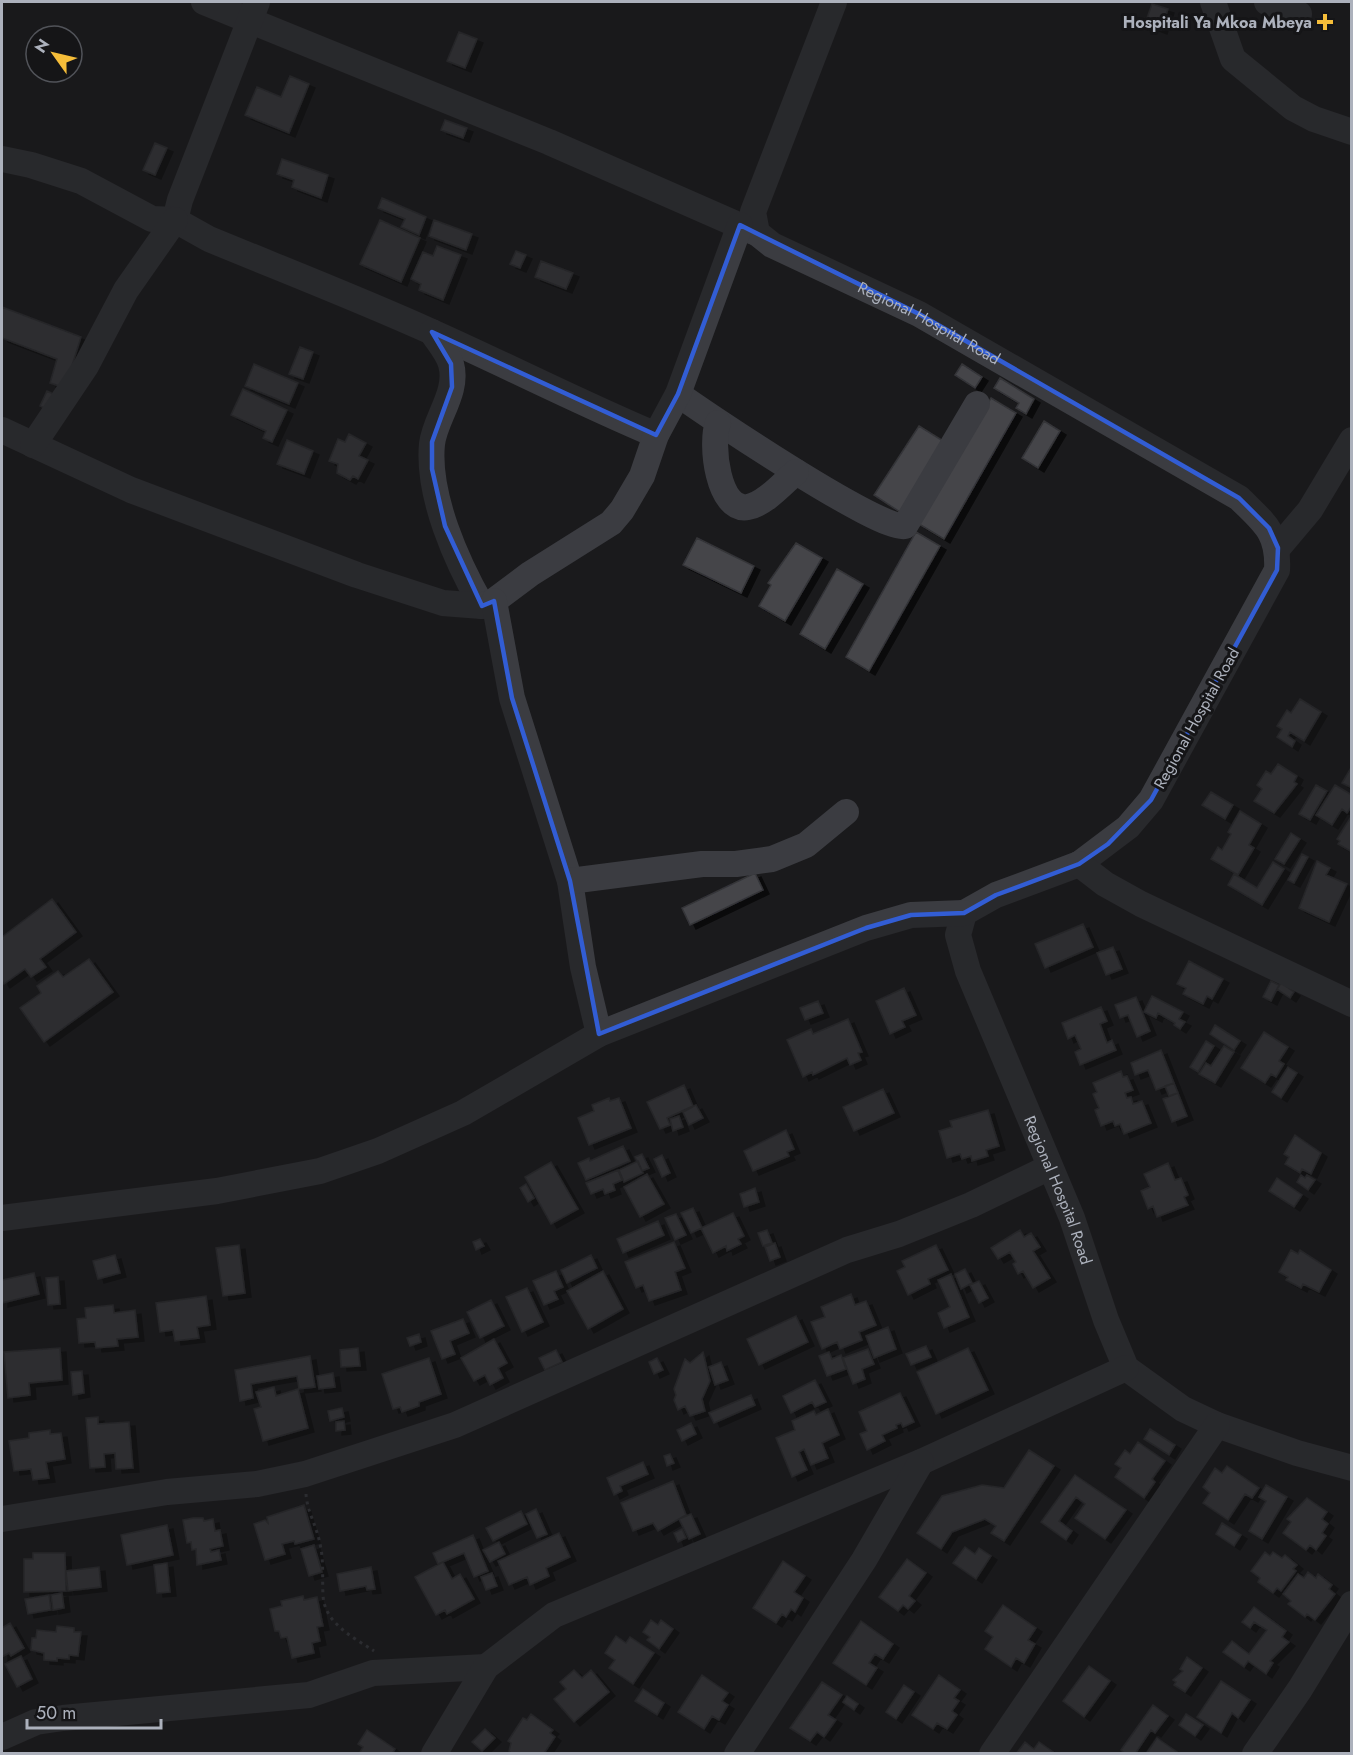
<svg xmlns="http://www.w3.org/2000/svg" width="1353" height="1755" font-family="Jost,sans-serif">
	<defs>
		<filter id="shadow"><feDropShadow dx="6" dy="4" stdDeviation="0" flood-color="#0009"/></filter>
	</defs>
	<rect width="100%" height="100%" fill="#1a1a1c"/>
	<path fill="#444549" stroke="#343438" stroke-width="1.5" filter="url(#shadow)" d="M1152 4 1168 9 1161 30 1145 24Z
		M459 32 477 39 465 68 447 61Z
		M290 76 309 84 289 133 245 115 257 87 281 97Z
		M445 120 467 128 463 138 441 130Z
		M155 143 167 148 155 175 143 170Z
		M282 159 328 175 321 198 292 187 294 180 277 174Z
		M382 198 426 217 419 235 401 227 405 219 378 208Z
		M380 220 420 238 401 282 360 264Z
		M434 220 472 234 466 250 429 236Z
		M437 246 461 255 443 300 419 290 421 284 411 279 423 252 433 256Z
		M516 251 526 255 520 268 510 264Z
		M541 261 573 273 566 289 535 277Z
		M2 307 81 337 65 388 50 383 57 359 2 338Z
		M300 347 313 352 303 379 289 374Z
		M254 364 298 383 289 404 245 386Z
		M962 364 982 377 975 388 955 375Z
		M1000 378 1034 399 1026 414 1016 408 1019 403 994 388Z
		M243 389 287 410 272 442 263 438 266 431 231 415Z
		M47 391 64 399 56 414 40 406Z
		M991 398 1016 413 944 539 919 524Z
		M1044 421 1060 431 1038 468 1022 458Z
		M919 426 948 444 903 514 874 495Z
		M349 434 366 443 359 456 368 460 358 479 353 476 350 480 337 473 338 464 329 461 338 439 345 442Z
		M287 440 313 451 304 474 277 464Z
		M916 532 940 546 869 671 846 657Z
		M697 538 754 566 741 593 683 565Z
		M796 543 822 558 785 621 759 606 771 585 768 583Z
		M837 569 863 584 825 649 800 634Z
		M1300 699 1321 712 1304 741 1290 732 1288 736 1295 741 1292 747 1277 737 1282 729 1277 726 1287 710 1291 713Z
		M1278 764 1297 776 1294 782 1297 784 1274 813 1254 801 1262 789 1257 785 1266 771 1271 774Z
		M1352 766V788L1342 783Z
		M1316 785 1327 791 1310 820 1299 814Z
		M1335 785 1352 795V806L1347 813 1342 809 1332 825 1316 815Z
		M1211 792 1233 805 1225 819 1202 805Z
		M1240 811 1261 824 1249 845 1254 848 1238 875 1211 859 1218 847 1222 850 1231 834 1228 832Z
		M1352 815V852L1338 844 1340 841 1337 839Z
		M1291 833 1300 839 1284 864 1275 859Z
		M1302 854 1308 857 1294 883 1288 880Z
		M1317 861 1330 868 1326 875 1347 884 1329 922 1299 908Z
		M1273 862 1284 869 1262 905 1228 885 1234 874 1257 888Z
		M755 873 763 890 690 925 682 908Z
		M52 899 76 932 40 959 46 967 31 977 25 969 4 984 2 981V937Z
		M1083 924 1093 947 1045 968 1035 944Z
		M1113 947 1122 969 1106 975 1097 953Z
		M89 959 113 992 44 1042 20 1008 41 993 37 986 58 971 63 977Z
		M1189 961 1223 979 1212 999 1207 996 1203 1004 1183 994 1186 988 1177 984Z
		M1271 981 1279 985 1271 1001 1263 997Z
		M1281 983 1294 992 1290 998 1277 989Z
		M904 988 916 1015 902 1021 905 1027 890 1034 876 1001Z
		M1152 996 1183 1012 1179 1019 1185 1022 1180 1029 1174 1025 1175 1023 1158 1013 1156 1018 1144 1012Z
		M1136 997 1150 1031 1137 1037 1128 1015 1120 1018 1115 1005Z
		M818 1001 823 1013 805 1020 800 1008Z
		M1101 1007 1107 1021 1100 1024 1107 1043 1112 1040 1116 1050 1080 1065 1075 1052 1081 1049 1075 1035 1068 1039 1062 1023Z
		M848 1019 862 1052 858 1053 861 1060 850 1065 847 1058 813 1075 812 1072 803 1077 787 1040 811 1029 813 1034Z
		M1215 1025 1240 1041 1234 1050 1210 1034Z
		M1264 1032 1288 1047 1279 1061 1284 1064 1276 1077 1271 1074 1265 1083 1241 1068Z
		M1206 1041 1214 1046 1198 1072 1190 1067Z
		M1224 1046 1234 1052 1215 1083 1199 1074 1206 1063 1211 1066Z
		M1161 1050 1174 1083 1156 1090 1148 1070 1135 1075 1131 1063Z
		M1288 1067 1297 1073 1281 1098 1272 1092Z
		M1121 1071 1123 1077 1127 1076 1133 1090 1125 1093 1127 1098 1131 1097 1133 1104 1142 1101 1151 1123 1124 1134 1120 1124 1115 1126 1113 1121 1101 1126 1095 1110 1099 1108 1093 1094 1097 1092 1093 1083Z
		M1174 1083 1178 1093 1169 1096 1165 1086Z
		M684 1085 693 1106 667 1118 670 1125 660 1129 647 1102Z
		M883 1089 894 1113 854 1131 843 1107Z
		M1178 1093 1187 1116 1172 1122 1163 1099Z
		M609 1098 610 1101 619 1098 631 1128 589 1145 578 1118 594 1111 592 1105Z
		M696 1105 703 1118 689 1125 683 1112Z
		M988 1110 999 1146 986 1150 988 1156 972 1161 971 1156 962 1159 960 1154 947 1158 939 1131 952 1127 950 1121Z
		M679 1116 683 1127 673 1131 670 1119Z
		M786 1130 794 1149 787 1152 789 1156 753 1171 744 1151Z
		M1295 1135 1321 1153 1311 1174 1302 1169 1300 1173 1285 1164 1289 1157 1284 1154Z
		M623 1146 630 1161 586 1180 578 1163 589 1158 590 1161Z
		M642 1154 649 1168 642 1171 635 1157Z
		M662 1155 670 1173 662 1177 654 1159Z
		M638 1161 643 1173 624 1182 619 1170Z
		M551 1162 578 1209 551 1224 525 1177Z
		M1168 1163 1175 1180 1181 1178 1188 1195 1184 1197 1188 1205 1157 1217 1153 1206 1148 1209 1141 1191 1150 1187 1144 1174Z
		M618 1170 622 1180 613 1184 615 1190 605 1194 603 1189 591 1194 586 1183Z
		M647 1174 664 1204 640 1217 624 1187Z
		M1301 1175 1305 1178 1307 1175 1315 1180 1308 1190 1297 1182Z
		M1277 1178 1302 1195 1294 1207 1269 1191Z
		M526 1184 534 1198 528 1202 520 1188Z
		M755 1188 759 1202 744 1207 740 1194Z
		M693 1208 702 1228 691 1233 681 1213Z
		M733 1213 744 1236 738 1239 741 1244 727 1251 726 1246 713 1253 701 1228Z
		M676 1214 686 1235 675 1240 665 1218Z
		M658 1221 664 1235 623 1253 617 1239Z
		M767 1230 772 1243 763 1246 758 1233Z
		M1020 1230 1024 1237 1031 1233 1040 1247 1033 1251 1050 1278 1033 1288 1023 1271 1018 1274 1013 1264 1016 1262 1010 1252 998 1259 991 1248Z
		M480 1239 484 1246 476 1250 473 1242Z
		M674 1242 685 1268 675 1272 681 1290 649 1301 643 1285 636 1288 625 1262Z
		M775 1243 780 1257 770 1261 765 1247Z
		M239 1245 245 1293 223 1296 216 1248Z
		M936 1245 948 1270 928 1279 930 1284 908 1295 897 1271 905 1267 902 1261Z
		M1291 1250 1298 1254 1300 1250 1331 1270 1319 1292 1303 1284 1301 1288 1286 1280 1288 1277 1279 1272Z
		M115 1255 120 1273 98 1279 93 1261Z
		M591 1255 597 1268 567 1283 561 1270Z
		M965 1269 972 1283 961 1289 955 1274Z
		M556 1271 563 1287 554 1291 558 1299 544 1305 533 1281Z
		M603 1271 623 1309 588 1329 567 1291Z
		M34 1273 39 1294 2 1303V1280Z
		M951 1274 969 1317 944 1328 938 1313 950 1307 938 1280Z
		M58 1277 60 1304 48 1305 46 1278Z
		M979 1281 988 1298 979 1303 970 1285Z
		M527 1288 543 1322 522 1332 506 1297Z
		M851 1294 855 1305 866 1301 876 1325 859 1332 862 1340 840 1349 837 1342 822 1349 811 1322 825 1317 821 1307Z
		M206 1296 210 1325 197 1327 199 1338 175 1341 173 1330 160 1332 156 1303Z
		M491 1300 504 1326 480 1338 467 1312Z
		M113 1305 114 1313 135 1310 138 1337 117 1339 118 1346 96 1348 95 1342 79 1343 77 1319 86 1318 85 1308Z
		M796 1316 808 1342 759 1365 747 1339Z
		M463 1319 469 1333 450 1341 455 1354 442 1359 431 1331Z
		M888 1327 896 1349 874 1358 866 1336Z
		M419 1334 421 1342 410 1346 407 1338Z
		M494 1339 507 1363 498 1368 503 1378 490 1385 485 1375 474 1381 461 1358Z
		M926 1346 931 1357 911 1365 906 1354Z
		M60 1348 62 1380 29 1383 30 1395 8 1398 4 1352Z
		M358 1348 360 1366 341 1367 340 1350Z
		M968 1348 988 1390 936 1414 917 1372Z
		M868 1349 874 1364 862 1369 865 1379 853 1384 843 1358Z
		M556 1350 562 1362 545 1370 539 1358Z
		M703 1352 710 1381 702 1399 705 1411 690 1416 685 1406 678 1410 674 1400 676 1395 674 1389 685 1359 690 1363Z
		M829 1352 832 1359 841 1355 846 1369 827 1376 819 1356Z
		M310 1356 315 1387 299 1389 297 1376 251 1384 253 1398 240 1401 235 1370Z
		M429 1358 441 1394 419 1402V1406L402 1412 400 1407 393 1409 382 1374Z
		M657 1358 663 1370 654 1374 649 1362Z
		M721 1362 728 1380 715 1385 709 1367Z
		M82 1371 84 1393 73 1395 71 1372Z
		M333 1373 335 1387 319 1389 317 1376Z
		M815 1380 826 1402 815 1407 812 1402 791 1413 783 1396Z
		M274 1387 276 1396 298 1389 308 1428 263 1441 254 1409 261 1407 256 1392Z
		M900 1393 914 1422 903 1427 901 1423 896 1425 897 1428 882 1435 885 1441 867 1450 860 1434 867 1431 859 1412Z
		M751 1395 755 1405 714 1423 709 1413Z
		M342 1408 344 1417 330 1421 328 1411Z
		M828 1409 839 1435 822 1443 828 1458 811 1465 804 1449 799 1452 807 1470 792 1477 776 1438 795 1430 792 1421 814 1411 816 1415Z
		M98 1417V1424L129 1422 133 1468 116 1469 115 1453 104 1454 105 1467 90 1468 86 1418Z
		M344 1421 345 1430 336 1431V1422Z
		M691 1423 696 1434 682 1441 677 1430Z
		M1150 1429 1175 1445 1169 1455 1144 1439Z
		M50 1430V1434L61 1433 65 1459 46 1462 49 1478 33 1480 31 1469 14 1471 9 1441 29 1438V1433Z
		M1138 1442 1165 1461 1152 1479 1155 1482 1144 1498 1115 1477 1121 1468 1115 1464 1125 1450 1130 1454Z
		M1029 1450 1054 1466 1004 1541 991 1533 996 1526 985 1519 952 1532 941 1549 917 1533 942 1496 982 1485 1004 1488Z
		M670 1454 674 1463 667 1466 664 1456Z
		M643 1462 648 1474 620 1486 622 1491 614 1495 607 1478Z
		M1227 1466 1259 1488 1252 1498 1245 1494 1228 1520 1203 1503 1210 1493 1203 1487 1215 1468 1222 1473Z
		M1075 1475 1126 1510 1105 1539 1075 1518 1085 1504 1076 1497 1059 1521 1072 1531 1066 1540 1041 1522Z
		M673 1481 686 1515 658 1531 653 1523 633 1531 621 1503Z
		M1266 1485 1287 1497 1262 1539 1249 1531 1266 1501 1259 1497Z
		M1307 1498 1327 1512 1322 1519 1328 1524 1322 1533 1326 1536 1316 1550 1310 1545 1306 1550 1283 1533 1291 1522 1287 1519Z
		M304 1505 314 1539 295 1544 294 1541 282 1544 285 1554 265 1560 254 1524 265 1520 268 1523 267 1517Z
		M536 1509 547 1534 537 1538 526 1514Z
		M521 1511 527 1524 493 1541 486 1528Z
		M691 1514 700 1534 689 1539 679 1519Z
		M193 1518H203L204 1521 213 1519 215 1531 220 1530 223 1546 210 1549 211 1552 219 1550 221 1560 197 1565 196 1549 192 1550 191 1542 187 1543 183 1520Z
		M1222 1523 1241 1535 1234 1546 1216 1534Z
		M167 1525 173 1555 127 1565 121 1535Z
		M682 1529 686 1538 678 1542 674 1533Z
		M559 1533 570 1557 546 1568 549 1576 530 1585 527 1577 509 1585 498 1561Z
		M473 1535 488 1571 474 1577 464 1553 438 1564 433 1553Z
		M499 1542 505 1554 490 1562 483 1550Z
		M314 1545 322 1572 309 1576 301 1549Z
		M965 1547 975 1554 979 1548 991 1556 976 1579 953 1563Z
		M1265 1552 1270 1556 1273 1552 1282 1558 1285 1555 1297 1565 1293 1569 1296 1571 1281 1591 1277 1588 1273 1593 1258 1582 1260 1578 1251 1571Z
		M33 1553H65L66 1591 24 1592V1559H33Z
		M907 1559 926 1573 909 1596 915 1601 908 1609 903 1605 898 1611 879 1597Z
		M783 1561 805 1576 794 1592 803 1598 795 1612 791 1609 786 1617 782 1614 776 1623 753 1608Z
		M443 1562 452 1579 460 1574 474 1599 447 1614 445 1610 436 1615 415 1577Z
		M167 1563 170 1592 157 1593 154 1565Z
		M99 1567 101 1587 68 1591 66 1571Z
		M371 1567 375 1589 367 1590 366 1586 340 1591 337 1574Z
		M1308 1572 1316 1578 1318 1574 1332 1585 1329 1589 1335 1594 1315 1620 1307 1614 1305 1617 1288 1604 1291 1601 1283 1594 1298 1574 1304 1578Z
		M492 1573 497 1586 486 1590 481 1577Z
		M62 1593 64 1608 53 1610 51 1595Z
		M49 1595 51 1610 28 1614 25 1599Z
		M303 1596 304 1600 317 1597 323 1626 317 1627 320 1641 312 1643 314 1653 292 1658 287 1637 281 1638 279 1631H275L270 1609 282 1606 281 1601Z
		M1003 1605 1036 1628 1028 1640 1035 1644 1024 1663 1016 1658 1011 1667 985 1649 993 1637 985 1631Z
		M1254 1607 1286 1631 1282 1637 1289 1642 1270 1661 1273 1663 1266 1674 1248 1661 1244 1667 1223 1652 1232 1641 1249 1654 1267 1630 1254 1622 1250 1628 1242 1622Z
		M651 1620 658 1625 661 1620 673 1629 659 1649 647 1640 650 1637 643 1632Z
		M861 1621 893 1644 883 1659 875 1654 869 1663 877 1668 866 1685 833 1663Z
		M10 1623 24 1648 11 1656 9 1653 2 1657V1628Z
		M57 1626 74 1628V1632H81L78 1656 69 1655V1659L57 1658V1661L44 1660V1653L31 1650 32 1638H36L37 1630 56 1632Z
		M616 1636 626 1643 630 1637 654 1653 633 1684 609 1668 615 1660 605 1653Z
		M21 1656 32 1679 17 1687 5 1664Z
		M1187 1657 1202 1668 1185 1692 1174 1685 1176 1682 1173 1680 1183 1671 1180 1669Z
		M1089 1666 1110 1681 1084 1717 1063 1701Z
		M574 1670 582 1678 591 1670 609 1692 574 1722 554 1699 566 1689 560 1682Z
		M702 1675 728 1693 722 1701 728 1705 719 1720 712 1716 704 1729 678 1712Z
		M939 1675 960 1690 954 1698 959 1701 952 1711 957 1715 947 1729 937 1723 933 1729 912 1715Z
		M1221 1681 1250 1700 1238 1718 1232 1713 1221 1733 1197 1717Z
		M822 1682 842 1695 828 1715 836 1720 824 1737 817 1732 810 1741 790 1728Z
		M904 1685 914 1692 896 1719 886 1712Z
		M643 1689 664 1703 657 1715 635 1701Z
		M847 1696 858 1704 854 1710 843 1702Z
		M1153 1705 1168 1716 1155 1733 1151 1730 1135 1754H1125L1121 1750Z
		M531 1714 553 1730 550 1733 555 1737 545 1752 548 1754H512L509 1751 511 1743 508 1741 523 1718 527 1720Z
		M1186 1714 1203 1725 1195 1736 1179 1725Z
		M485 1729 495 1738 482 1751 472 1742Z
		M367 1730 395 1749 392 1754H359L363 1747 358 1744Z
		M1157 1738 1180 1754H1146Z
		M1025 1742 1034 1749 1039 1742 1056 1754H1016Z"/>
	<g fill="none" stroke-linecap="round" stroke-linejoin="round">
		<path stroke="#414349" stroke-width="3" stroke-dasharray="3 4.5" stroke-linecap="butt" d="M306 1494C307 1511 317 1527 320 1544 324 1561 322 1578 323 1595 324 1623 353 1637 374 1651"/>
		<g stroke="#3b3c41" stroke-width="26">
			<path d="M204 2 549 142 754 232"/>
			<path d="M257 2 180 200 175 220 209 239C284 270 359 299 432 332 508 366 580 403 656 435"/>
			<path id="s1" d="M834 2 753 212 757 233 772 245 919 314 1239 498C1264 523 1279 532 1277 570L1151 800 1128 827 1079 864 996 895 964 913 958 935 968 971 1072 1218 1106 1320 1126 1368 1183 1409 1217 1425 1297 1453 1352 1468"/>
			<path d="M1213 2 1233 59 1293 108 1314 119 1352 132"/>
			<path d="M1267 2 1299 14"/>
			<path d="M2 159 31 165 81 181 152 219 175 220"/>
			<path d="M432 332C438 342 448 353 451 364 459 392 435 418 432 444 427 496 457 562 482 606"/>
			<path d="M678 394C707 415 881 532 905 526L977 404"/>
			<path d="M718 423C710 443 718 513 748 507 765 504 783 483 796 472"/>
			<path d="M2 430 131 490 357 575 443 603 482 606 494 601 530 574 611 523 622 510 642 476 656 435 678 394 740 225"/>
			<path d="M33 445 86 366 126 290 175 220"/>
			<path d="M1278 548 1310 510 1352 440"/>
			<path d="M494 601 512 698 570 881 583 967 599 1034"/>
			<path d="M1079 864 1105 884 1141 904 1352 1004"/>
			<path d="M570 881 702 864H736L772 859 806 845 846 812"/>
			<path d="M2 1218 217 1191 320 1171 378 1151 463 1113 599 1034 866 928 911 915 964 913"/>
			<path d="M2 1519 167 1492 257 1484 305 1474 455 1425 847 1250 899 1234 971 1205 1050 1167"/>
			<path d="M2 1737 36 1722 63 1718 309 1695 373 1673 486 1667"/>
			<path d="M434 1754 486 1667 554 1615 921 1462 1126 1368"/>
			<path d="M737 1754 864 1560 921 1462"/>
			<path d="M992 1754 1217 1425"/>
			<path d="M1255 1754 1300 1689 1352 1604"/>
		</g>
	</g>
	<path d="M0 0H1353V1755H0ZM740 225 919 314 1239 498 1269 528 1278 548 1277 570 1151 800 1108 844 1079 864 996 895 964 913 911 915 866 928 599 1034 570 881 512 698 494 601 482 606 445 526 432 469V442L452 387 451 364 432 332 656 435 678 394Z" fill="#1a1a1c" fill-opacity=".55" fill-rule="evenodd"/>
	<path fill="none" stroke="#325dd4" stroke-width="4.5" stroke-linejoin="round" d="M740 225 919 314 1239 498 1269 528 1278 548 1277 570 1151 800 1108 844 1079 864 996 895 964 913 911 915 866 928 599 1034 570 881 512 698 494 601 482 606 445 526 432 469V442L452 387 451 364 432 332 656 435 678 394Z"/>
	<path fill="#f5bd39" stroke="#151517" stroke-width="2" d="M1322 13h6v6h6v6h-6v6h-6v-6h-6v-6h6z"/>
	<g text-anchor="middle" stroke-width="6" stroke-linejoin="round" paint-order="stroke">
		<g font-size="16" font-weight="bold" fill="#acb1bc" stroke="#151517" text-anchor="end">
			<text x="1312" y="28">Hospitali Ya Mkoa Mbeya</text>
		</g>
		<g font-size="16" fill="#acb1bc" stroke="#151517">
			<text dy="6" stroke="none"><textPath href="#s1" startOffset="441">Regional Hospital Road</textPath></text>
			<text transform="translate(1196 718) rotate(-61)" y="6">Regional Hospital Road</text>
			<text dy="6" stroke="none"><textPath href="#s1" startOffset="1664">Regional Hospital Road</textPath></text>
		</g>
	</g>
	<rect width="1353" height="1755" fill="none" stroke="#acb1bc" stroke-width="6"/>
	<g transform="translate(54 54) rotate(304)"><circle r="28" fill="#151517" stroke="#515359" stroke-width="1.5"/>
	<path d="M0-4.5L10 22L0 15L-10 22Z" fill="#f5bd39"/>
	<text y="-9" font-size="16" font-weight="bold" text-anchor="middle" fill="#acb1bc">N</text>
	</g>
	<path d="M27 1719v9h134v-9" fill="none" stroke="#acb1bc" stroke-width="3"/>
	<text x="36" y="1719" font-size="18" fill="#acb1bc" stroke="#151517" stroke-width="4.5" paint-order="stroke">50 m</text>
</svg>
